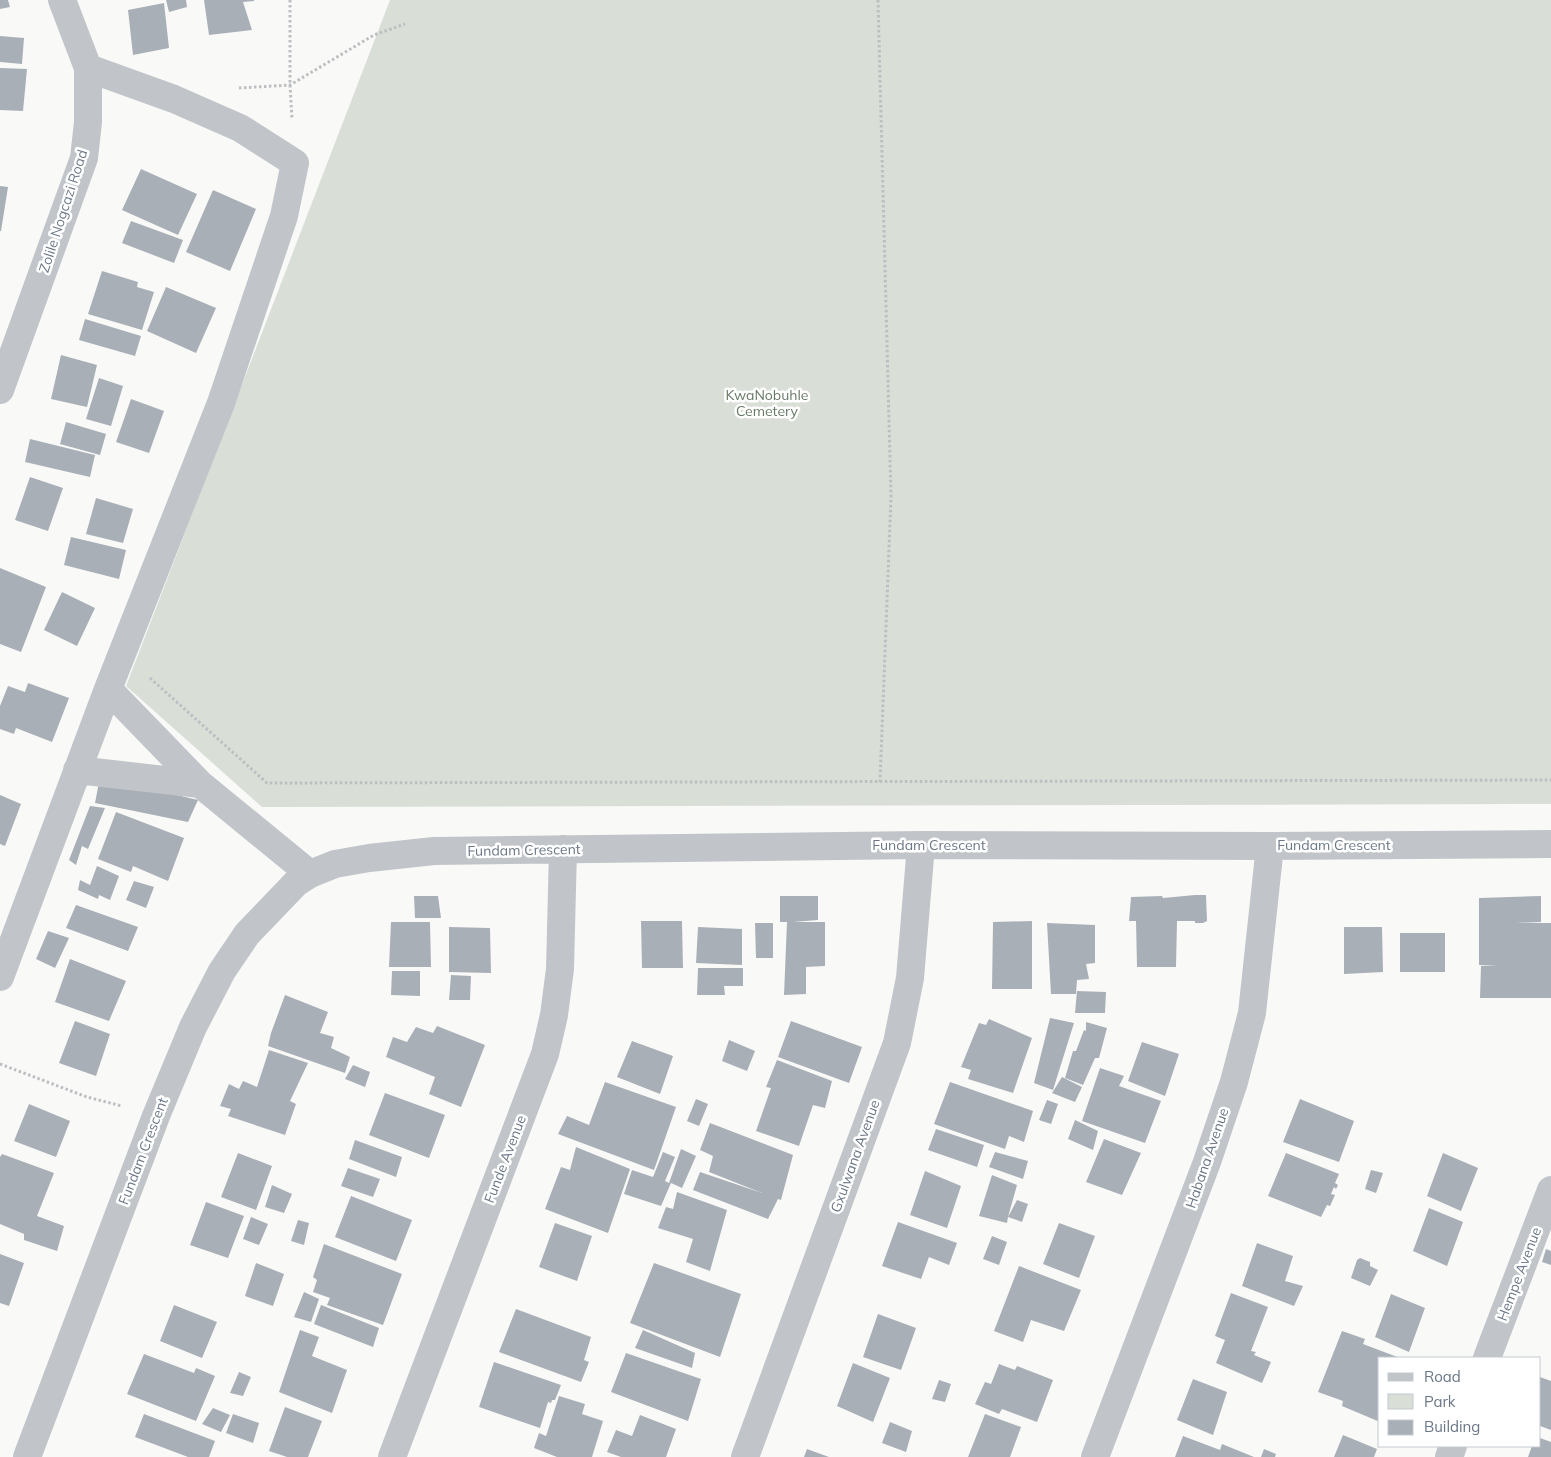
<svg xmlns="http://www.w3.org/2000/svg" width="1551" height="1457" font-family="Mulish,sans-serif">
	<rect width="100%" height="100%" fill="#f9faf8"/>
	<path fill="#d9ded7" d="M390 0H1551V804L262 807 126 686Z"/>
	<path fill="#a9afb6" d="M0 0H8L10 7 0 9Z
		M166 0H186L187 7 169 12Z
		M204 0H254V1L243 2 252 30 209 35Z
		M164 3 169 48 133 55 128 10Z
		M0 36 24 38 22 64 0 62Z
		M0 68 27 69 23 111 0 110Z
		M141 169 197 194 178 235 122 210Z
		M0 186 8 187 1 231H0Z
		M213 190 256 209 230 271 186 252Z
		M131 221 183 240 174 263 122 243Z
		M102 271 138 282 137 287 154 292 142 330 88 314Z
		M166 287 216 308 196 353 147 331Z
		M85 319 141 336 135 356 79 340Z
		M61 355 97 365 87 407 51 399Z
		M99 378 123 386 111 426 86 419Z
		M131 399 164 411 149 453 116 442Z
		M66 422 106 434 100 455 60 444Z
		M30 439 95 455 90 477 25 462Z
		M30 477 63 488 48 531 15 520Z
		M96 498 133 509 123 543 86 534Z
		M71 537 126 550 119 579 64 565Z
		M0 568 46 587 21 652 0 644Z
		M62 592 95 608 77 646 44 630Z
		M28 683 69 698 52 742 16 728 14 734 0 729V706L8 686 25 692Z
		M100 777 198 800 188 822 95 803Z
		M0 795 21 804 5 846 0 844Z
		M90 806 105 808 88 849 82 846 76 865 69 860Z
		M116 812 184 838 168 881 133 866 131 872 98 859Z
		M97 866 119 876 110 900 99 895 98 899 78 890 80 880 90 885Z
		M134 881 154 887 146 908 126 900Z
		M1195 895H1206L1207 921 1203 923H1195V921H1177L1176 967H1137L1136 921H1129L1131 897 1162 896 1163 898Z
		M414 896H438L441 918H415Z
		M780 896H818V920L793 922H825V966L806 967V994L784 995 787 922H780Z
		M1541 896V922L1516 923H1551V998H1480L1481 966H1497L1479 965V898Z
		M76 905 138 927 128 951 66 928Z
		M641 921H682L683 968H642Z
		M1032 921V989H992L993 922Z
		M391 922H430L431 967H389Z
		M755 923H773V958H756Z
		M1047 923 1095 925V963L1086 964 1089 979 1077 980 1076 994H1051Z
		M449 927 490 928 491 973 449 972Z
		M698 927 742 929V965L696 963Z
		M1344 927H1382L1383 972 1344 974Z
		M48 931 69 938 55 968 36 959Z
		M1400 933H1445V972H1400Z
		M70 959 126 981 109 1021 55 1002Z
		M698 968H743V986H724L725 995H697Z
		M392 971H420V996L391 995Z
		M451 975 471 976 470 1000H449Z
		M1077 991 1106 992 1105 1013H1075Z
		M285 995 328 1012 320 1033 334 1037 331 1048 350 1057 345 1073 268 1046 271 1033Z
		M1050 1018 1074 1023 1053 1090 1034 1083Z
		M989 1019 1032 1038 1013 1093 968 1079 971 1070 961 1067 979 1023 986 1025Z
		M75 1021 110 1034 96 1076 59 1063Z
		M791 1021 862 1047 849 1083 778 1057Z
		M1086 1022 1107 1028 1099 1058H1095L1083 1085 1065 1078 1073 1051H1076L1084 1030 1086 1031Z
		M437 1026 485 1045 461 1107 429 1094 435 1077 386 1057 393 1037 407 1042 416 1027 433 1033Z
		M729 1040 755 1051 747 1071 722 1061Z
		M632 1041 673 1056 660 1094 617 1077Z
		M1142 1042 1179 1054 1165 1096 1128 1081Z
		M269 1050 308 1063 290 1101 296 1104 285 1135 228 1116 231 1109 220 1106 229 1084 239 1089 243 1081 257 1087Z
		M777 1060 832 1081 825 1108 813 1105 799 1146 756 1131 771 1088 766 1087Z
		M353 1065 370 1072 365 1087 345 1079Z
		M1100 1068 1124 1076 1119 1086 1161 1101 1145 1143 1082 1121Z
		M1062 1077 1082 1087 1075 1102 1052 1093Z
		M605 1082 676 1107 654 1170 558 1134 567 1116 589 1125Z
		M950 1082 1033 1111 1024 1142 1009 1136 1005 1149 934 1124Z
		M385 1093 445 1115 429 1158 369 1135Z
		M696 1099 708 1104 699 1126 687 1121Z
		M1300 1099 1354 1121 1339 1162 1283 1142Z
		M1047 1100 1058 1104 1051 1124 1039 1120Z
		M29 1104 70 1121 56 1157 14 1141Z
		M1075 1120 1098 1131 1093 1150 1068 1139Z
		M710 1123 793 1155 781 1200 778 1199 768 1219 693 1190 700 1172 762 1193 709 1172 713 1156 700 1150Z
		M936 1129 984 1145 977 1167 928 1150Z
		M1104 1139 1141 1153 1122 1195 1086 1182Z
		M355 1140 402 1157 396 1177 349 1159Z
		M576 1147 630 1169 608 1233 545 1209 561 1167 570 1170Z
		M681 1149 696 1156 682 1188 671 1183 661 1206 624 1194 632 1170 653 1177 663 1152 675 1157 665 1181 669 1183Z
		M995 1152 1028 1161 1023 1179 989 1167Z
		M238 1153 272 1166 256 1210 221 1197Z
		M1286 1153 1339 1174 1335 1183 1338 1185 1336 1189 1334 1187 1331 1194 1335 1195 1330 1206 1327 1205 1321 1217 1268 1196Z
		M1443 1153 1478 1168 1461 1211 1427 1196Z
		M2 1154 54 1173 37 1216 64 1226 57 1251 24 1240V1234L0 1224V1157Z
		M348 1168 380 1179 373 1197 341 1186Z
		M1371 1170 1383 1173 1376 1193 1365 1189Z
		M925 1171 961 1186 947 1228 910 1215Z
		M992 1175 1017 1185 1008 1217 1017 1200 1028 1204 1022 1222 1008 1217 1007 1223 979 1216Z
		M272 1185 292 1194 284 1213 265 1207Z
		M677 1192 727 1210 710 1271 686 1262 693 1239 658 1228 666 1207 673 1209Z
		M351 1196 412 1220 396 1261 335 1237Z
		M206 1202 244 1216 228 1258 190 1245Z
		M1429 1208 1463 1222 1447 1266 1413 1251Z
		M251 1217 268 1224 259 1245 243 1239Z
		M298 1220 309 1223 304 1245 291 1241Z
		M898 1222 957 1243 949 1265 929 1257 921 1279 882 1266Z
		M555 1223 592 1236 577 1281 539 1267Z
		M1059 1223 1095 1236 1079 1278 1043 1264Z
		M992 1236 1007 1242 999 1265 983 1259Z
		M1257 1243 1293 1256 1285 1281 1303 1286 1294 1306 1242 1286Z
		M324 1244 402 1274 383 1325 327 1305 330 1298 313 1292 317 1280 313 1277Z
		M1546 1249 1551 1251V1265L1542 1262Z
		M0 1254 24 1263 9 1306 0 1303Z
		M1360 1258 1370 1262V1266L1378 1270 1370 1286 1351 1278 1357 1260Z
		M256 1263 284 1274 273 1306 245 1296Z
		M654 1263 741 1294 720 1357 630 1323Z
		M1019 1266 1081 1290 1064 1331 1031 1320 1023 1342 994 1331Z
		M304 1292 319 1299 311 1322 294 1317Z
		M1231 1293 1268 1307 1251 1351 1256 1352 1254 1355 1271 1362 1262 1383 1216 1363 1225 1340 1215 1336Z
		M1391 1294 1425 1308 1409 1352 1375 1337Z
		M174 1305 217 1322 202 1358 160 1341Z
		M321 1305 379 1328 373 1347 314 1324Z
		M516 1309 591 1337 584 1360 589 1362 581 1382 499 1352Z
		M878 1314 916 1328 901 1370 863 1357Z
		M300 1330 319 1337 312 1356 347 1370 332 1413 279 1392Z
		M643 1330 695 1353 692 1368 635 1348Z
		M1342 1331 1365 1339 1363 1344 1400 1358H1380V1422L1342 1406 1343 1401 1318 1392Z
		M626 1353 701 1379 688 1421 611 1392Z
		M144 1354 194 1373 196 1368 215 1376 196 1421 127 1394Z
		M494 1362 561 1385 555 1400H552L551 1403 548 1402 540 1428 479 1407Z
		M853 1363 890 1378 873 1422 837 1406Z
		M999 1364 1015 1370 1017 1366 1053 1380 1037 1422 1002 1409 999 1414 975 1404 985 1382 991 1384Z
		M239 1372 251 1377 243 1396 230 1393Z
		M1540 1377 1551 1381V1430L1540 1426Z
		M1193 1379 1227 1392 1213 1435 1177 1420Z
		M939 1380 951 1384 945 1402 932 1399Z
		M559 1396 585 1404 582 1414 603 1421 592 1457H557L534 1448 539 1433 546 1436Z
		M285 1407 322 1421 308 1457H287L269 1451Z
		M213 1408 230 1415 221 1432 202 1424Z
		M144 1414 215 1441 209 1457H188L135 1437Z
		M233 1414 259 1423 253 1443 226 1433Z
		M985 1414 1021 1427 1010 1457H968Z
		M640 1415 676 1429 666 1457H621L607 1452 616 1430 632 1436Z
		M890 1422 912 1431 906 1452 882 1443Z
		M1343 1435 1377 1449 1374 1457H1334Z
		M1183 1436 1220 1450 1222 1444 1254 1457H1175Z
		M1540 1438 1551 1442V1457H1528L1532 1446H1540Z
		M807 1449 829 1457H804Z
		M1264 1449 1276 1454 1275 1457H1261Z"/>
	<g fill="none" stroke-linecap="round" stroke-linejoin="round">
		<path stroke="#bcbec1" stroke-width="3" stroke-dasharray="2.5 2.5" stroke-linecap="butt" d="M290 0V85L292 119
			M878 0 891 497 880 782
			M239 88 290 85 374 35 405 24
			M150 678 267 783 1551 780
			M0 1064 87 1097 122 1106"/>
		<path stroke="#c1c5c9" stroke-width="28" d="M0 390 84 158 88 122V68L62 0
			M108 689 200 784 310 874
			M77 770 200 784
			M0 977 108 689 221 403 284 216 295 163 240 128 174 99 88 68
			M1487 1358 1551 1190
			M27 1457 156 1116 193 1027 222 971 247 934 296 883 310 874 335 864 369 858 434 851 921 845 1270 846 1551 844
			M392 1457 545 1054 554 1015 560 969 563 849
			M745 1457 897 1043 910 978 921 845
			M1095 1457 1207 1162 1234 1082 1252 1013 1270 846
			M1449 1457 1453 1446"/>
	</g>
	<g text-anchor="middle" stroke-width="5" stroke-linejoin="round" paint-order="stroke">
		<g font-size="14" fill="#6b7786" stroke="#fff">
			<text transform="translate(63 211) rotate(-72)" y="5">Zolile Nogcazi Road</text>
			<text x="929" y="850">Fundam Crescent</text>
			<text x="1334" y="850">Fundam Crescent</text>
			<text transform="translate(524 850) rotate(-1)" y="5">Fundam Crescent</text>
			<text transform="translate(143 1151) rotate(-69)" y="5">Fundam Crescent</text>
			<text transform="translate(855 1156) rotate(-70)" y="5">Gxulwana Avenue</text>
			<text transform="translate(1207 1158) rotate(-71)" y="5">Habana Avenue</text>
			<text transform="translate(505 1159) rotate(-69)" y="5">Funde Avenue</text>
			<text transform="translate(1519 1274) rotate(-69)" y="5">Hempe Avenue</text>
		</g>
		<g font-size="14" fill="#667966" stroke="#fff">
			<text x="767" y="400">KwaNobuhle<tspan x="767" dy="16">Cemetery</tspan></text>
		</g>
	</g>
	<rect x="1378" y="1357" width="162" height="90" fill="#ffffff" stroke="#c4c9cf"/>
	<rect x="1388" y="1373" width="25" height="8" fill="#c1c5c9" stroke="#c4c9cf"/>
	<text x="1424" y="1382" font-size="15" fill="#6b7786">Road</text>
	<rect x="1388" y="1394" width="25" height="15" fill="#d9ded7" stroke="#c4c9cf"/>
	<text x="1424" y="1407" font-size="15" fill="#6b7786">Park</text>
	<rect x="1388" y="1420" width="25" height="15" fill="#a9afb6" stroke="#c4c9cf"/>
	<text x="1424" y="1432" font-size="15" fill="#6b7786">Building</text>
</svg>
